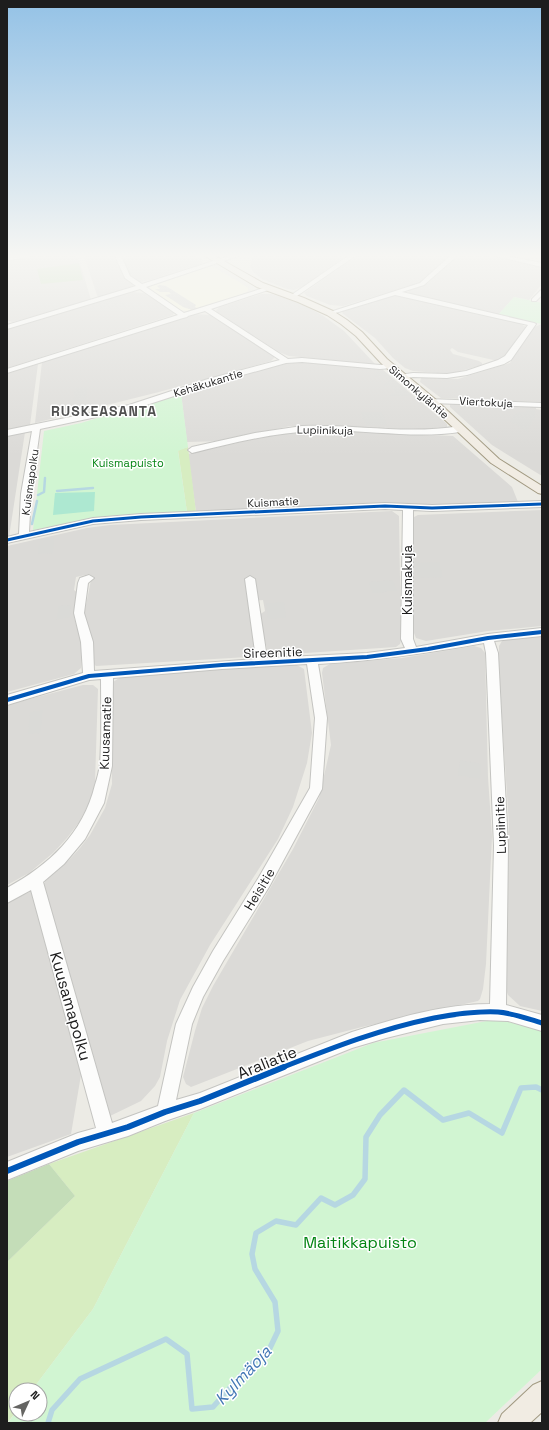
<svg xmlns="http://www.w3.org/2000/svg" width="549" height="1430" font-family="'Space Grotesk',sans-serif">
	<rect width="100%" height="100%" fill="#ecebe5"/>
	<path fill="#dbdad7" d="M33 256H78L91 300 20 320 12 322 7 320V259Z
		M84 256H115L124 278 133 284V287L98 298Z
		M122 256H197L202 260 203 263 150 280 141 282 137 281 129 275Z
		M253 256H338L345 257 302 287 294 290 287 289 262 279 253 272 250 266Z
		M356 256H450L424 281 419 283 343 306 330 305 307 296 304 293Z
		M458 256H490L542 267V284L529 300 514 297 498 315 411 295 408 292 410 290 427 284Z
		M131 292 144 293 172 311 174 313 173 315 7 368V329Z
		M261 294H272L287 299 305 306 322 315 344 331 375 364 289 356 279 352 217 312 216 310 220 307Z
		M396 295 517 322 526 327 506 358 498 361 458 352 452 348 450 350 453 354 479 361 482 363V365L450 374 413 371 405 368 393 358 375 338 342 313 345 309Z
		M194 314 211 315 268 351 275 356 274 358 271 361 159 392 35 423 42 362Z
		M542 324V402L441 398 420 382 421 378H425L458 379 510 363 532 328Z
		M301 362 382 369 447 424V429L399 430 290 426 225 441 187 442 181 393 276 365Z
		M38 364 30 425 7 431V373Z
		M454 402 536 406V409L542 410V476L492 445 450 407V404Z
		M323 430 453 436 512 487 518 502 425 506 392 503 196 512 188 454 291 431Z
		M25 432 9 537H7V436Z
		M542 510V626L488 631 426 641 416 638 414 633 411 520 412 518 418 515Z
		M392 511 399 516 401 640 400 644 396 647 275 655 267 649 259 615 265 611 263 600 249 601 256 651 248 657 96 666 93 663 92 639 84 615 91 580 90 574 76 577 74 590 79 594 74 617 82 643 81 668 74 674 7 692V546L87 528 110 525Z
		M542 637V1011L520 1006 508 995 505 987 509 826 499 670V646L502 641 508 639Z
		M474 646 481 648 485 653 488 777 492 836 486 964 483 989 480 999 478 1001 362 1027 308 1041 191 1087 186 1084 183 1077 195 1031 202 1008 213 986 293 849 319 798 331 745 322 673 323 668 330 664 402 658Z
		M295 664 304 669 312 733 307 763 293 807 278 839 210 945 180 1000 167 1041 160 1077 155 1086 141 1101 110 1116 43 886 46 879 69 860 80 848 90 835 105 808 112 784 111 700 113 682 121 677Z
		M83 685H93L98 689 95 782 92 797 80 821 67 838 53 853 29 873 7 885V705Z
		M32 891 82 1069 71 1134 7 1157V903Z"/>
	<path fill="#f6f6e0" d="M210 267 215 268 239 282 248 288V291L236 297 187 311 181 310 152 290 150 288 151 286 155 284Z"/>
	<path fill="#d7edc1" d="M188 447 196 512H187L178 450Z
		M194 1113 93 1309 32 1390H16V1412L7 1423V1262L75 1196 49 1164Z"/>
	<path fill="#c4ddb8" d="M79 263 83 280 41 284 37 269Z
		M49 1164 75 1196 7 1262V1181Z"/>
	<path fill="#d1f5d2" d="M514 297 542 303V324L498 315Z
		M181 393 188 447 178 451 187 512 94 518 33 530 44 431 81 423Z
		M497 1019 542 1030V1369L485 1423H8L16 1412V1414H40V1390H32L93 1309 194 1113 373 1043Z"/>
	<path fill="#ade8d1" d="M95 492 94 511 53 515 55 493Z"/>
	<path fill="#dadad7" d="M160 285 166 286 196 305 195 307 197 308 192 310 183 307 165 295 171 294 169 292H160L155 289H160L157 286Z
		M116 299 126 306 101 309 99 302Z
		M431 302 441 305 427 318 412 314 422 304 428 305Z
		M234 305 239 308H242L250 313 233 318 220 309Z
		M374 370 386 373 410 395 391 396 390 395 396 391 389 385 385 386 383 385 390 381 383 375 374 377 377 372Z
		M88 387 86 400 73 401 75 388Z
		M526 409 535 410V418L526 431 510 421 518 412H526Z
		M361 412H382L387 425H365Z
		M54 538 53 553 38 554 40 539Z
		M439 562 443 577 419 578 413 563Z
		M393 580 397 591 372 593 369 582Z
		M284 602 286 618 268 619 266 603Z
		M71 605 70 617 56 620 59 606Z
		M43 710 40 733 28 734 30 712Z
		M460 760 481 764 480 779 458 775Z"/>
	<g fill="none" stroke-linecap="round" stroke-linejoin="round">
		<path stroke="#b6d7e2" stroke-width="2.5" d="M57 491 93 488
			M38 495 44 492 45 478
			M32 524 37 501"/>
		<path stroke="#b6d7e2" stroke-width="5.5" d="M48 1423 52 1410 80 1379 166 1339 187 1354 192 1409 213 1407 251 1364 268 1352 278 1331 275 1302 255 1269 252 1254 256 1233 276 1221 296 1225 321 1198 335 1205 353 1195 365 1179 366 1137 380 1115 404 1090 443 1120 469 1113 502 1133 521 1088 536 1087 542 1090"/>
		<g stroke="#c4c4c1" stroke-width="2">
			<path id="minor" d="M7 256H30L27 258 7 260Z
				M115 256H121L130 276 142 284 229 256H238L146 287 184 313 267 287H271V289L211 309 288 359 302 358 380 365 389 364 393 366 392 368 380 369 302 362 286 363 214 383 134 409 40 429 31 494 29 532 93 518 141 514 385 503 432 505 542 501V507L432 511 413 510V639L416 647 488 634 542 628V636L494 641 498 653 508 846 506 1005 542 1015V1031L508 1021 480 1020 443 1024 386 1038 352 1048 200 1109 165 1121 128 1136 78 1151 7 1180V1162L78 1133 96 1128 31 890 7 903V888C49 865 83 834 95 785 97 779 99 771 100 765 102 736 101 708 101 679L89 680 7 705V695L83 673 81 642 74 613 78 583 80 578 89 575 94 578 88 583 84 613 93 642 94 671 256 659 245 579 250 576 255 579 267 658 367 653 405 648 401 639 403 510 385 509 141 520 93 524 7 543V537L19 534 21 494 32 431 7 436V430L129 405 208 379 280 360 205 311 188 316 187 317 183 318 7 373V369L178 315 140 289 7 329V325L136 286 125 278ZM484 643 486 653 494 846 490 1004C443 1004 397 1018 352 1032L200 1093 176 1100 192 1024 203 997 223 961 269 887 322 789 327 718 318 664C374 661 429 653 484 643ZM307 664 315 718 310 788 259 877 213 951 193 987 176 1024 158 1106 112 1123 43 882 64 864 85 839 104 803 112 766 113 678 222 669Z
				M348 256H355L294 298H290V296Z
				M450 256H457L424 285 402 292 534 323 536 324 511 360 504 364 467 375 447 378 413 377 402 379 398 377 399 375 413 373 447 374 466 371 498 360 505 356 528 325 395 295 332 314 327 313 420 283Z
				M495 256H507L542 263V267Z
				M542 289V295L536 301H532V299Z
				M428 399 542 403V407L431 403H428Z
				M302 426C355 424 407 435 460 426L464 429 460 432C412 439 366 429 318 431 275 432 233 443 192 453L188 450 192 447 255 433Z"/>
		</g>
		<g stroke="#a29a82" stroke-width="2">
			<path id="major" d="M205 256H215L263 283 304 298 333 311 347 320 362 332 387 359 435 399 499 459 542 486V494L538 493 491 463 427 403 381 363 356 336 341 324 327 315 298 302 257 287Z
				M542 1381V1412L530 1423H498L502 1414 533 1385Z"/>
		</g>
		<use href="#minor" fill="#fcfcfb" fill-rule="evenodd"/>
		<use href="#major" fill="#f1ece3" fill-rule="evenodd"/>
		<g stroke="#fff" stroke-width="5">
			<path id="cycleway-far3" d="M7 540 93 521 141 517 385 506 432 508 542 504"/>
		</g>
		<g stroke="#fff" stroke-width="6">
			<path id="cycleway-far2" d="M7 700 89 676 222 665 367 657 428 649 488 638 542 632"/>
		</g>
		<g stroke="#fff" stroke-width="8">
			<path id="cycleway-far1" d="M281 1068C332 1048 380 1029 434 1018 455 1014 477 1011 498 1012 513 1013 528 1019 542 1023"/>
		</g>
		<g stroke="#fff" stroke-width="8">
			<path id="cycleway" d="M7 1171 78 1142 128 1127 165 1112 200 1101 284 1067"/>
		</g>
		<use href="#cycleway-far3" stroke="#0057b8" stroke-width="3"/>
		<use href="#cycleway-far2" stroke="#0057b8" stroke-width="4"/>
		<use href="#cycleway-far1" stroke="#0057b8" stroke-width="5"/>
		<use href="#cycleway" stroke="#0057b8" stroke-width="6"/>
	</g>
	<linearGradient id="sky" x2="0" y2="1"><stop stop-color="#94c2e6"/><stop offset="0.56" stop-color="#f6f6f3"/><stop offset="1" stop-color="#f6f6f3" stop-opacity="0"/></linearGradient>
	<rect width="549" height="456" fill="url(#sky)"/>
	<g text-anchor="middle" stroke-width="3" stroke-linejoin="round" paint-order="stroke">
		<g font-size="11" fill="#1d1d1d" stroke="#fff">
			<text transform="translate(208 383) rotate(-17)" y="4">Kehäkukantie</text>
			<text transform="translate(419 392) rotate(41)" y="4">Simonkyläntie</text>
			<text transform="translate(486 402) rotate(3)" y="4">Viertokuja</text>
			<text transform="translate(325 430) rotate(1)" y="4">Lupiinikuja</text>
			<text transform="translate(30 482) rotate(-82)" y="4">Kuismapolku</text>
			<text transform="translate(273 502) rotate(-3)" y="4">Kuismatie</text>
		</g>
		<g font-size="11" fill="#038413" stroke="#fff">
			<text x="128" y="467">Kuismapuisto</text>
		</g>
		<g font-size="13" fill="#1d1d1d" stroke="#fff">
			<text transform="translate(407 580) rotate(-90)" y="5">Kuismakuja</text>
			<text transform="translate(273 652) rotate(-2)" y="5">Sireenitie</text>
			<text transform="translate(105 733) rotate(-88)" y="5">Kuusamatie</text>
			<text transform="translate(500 825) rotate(-92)" y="5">Lupiinitie</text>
			<text transform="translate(259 889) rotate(-59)" y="5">Heisitie</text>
		</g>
		<g font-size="14" font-weight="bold" letter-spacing="1" fill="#505050" stroke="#fff">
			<text x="104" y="416">RUSKEASANTA</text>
		</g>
		<g font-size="16" fill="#1d1d1d" stroke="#fff">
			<text transform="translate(71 1006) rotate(74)" y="6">Kuusamapolku</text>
			<text transform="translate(267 1062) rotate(-22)" y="6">Araliatie</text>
		</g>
		<g font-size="16" fill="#038413" stroke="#fff">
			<text x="360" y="1248">Maitikkapuisto</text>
		</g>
		<g font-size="17" font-style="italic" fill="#4277b5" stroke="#fff">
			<text transform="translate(243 1375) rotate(-47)" y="6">Kylmäoja</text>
		</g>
	</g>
	<rect width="549" height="1430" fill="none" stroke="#1d1d1d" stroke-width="16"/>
	<g transform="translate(28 1402) rotate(46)"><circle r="19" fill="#ffffff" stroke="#a5a5a5"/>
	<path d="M0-3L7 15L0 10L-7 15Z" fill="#656563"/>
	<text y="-6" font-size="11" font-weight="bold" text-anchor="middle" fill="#1d1d1d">N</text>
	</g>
</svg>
